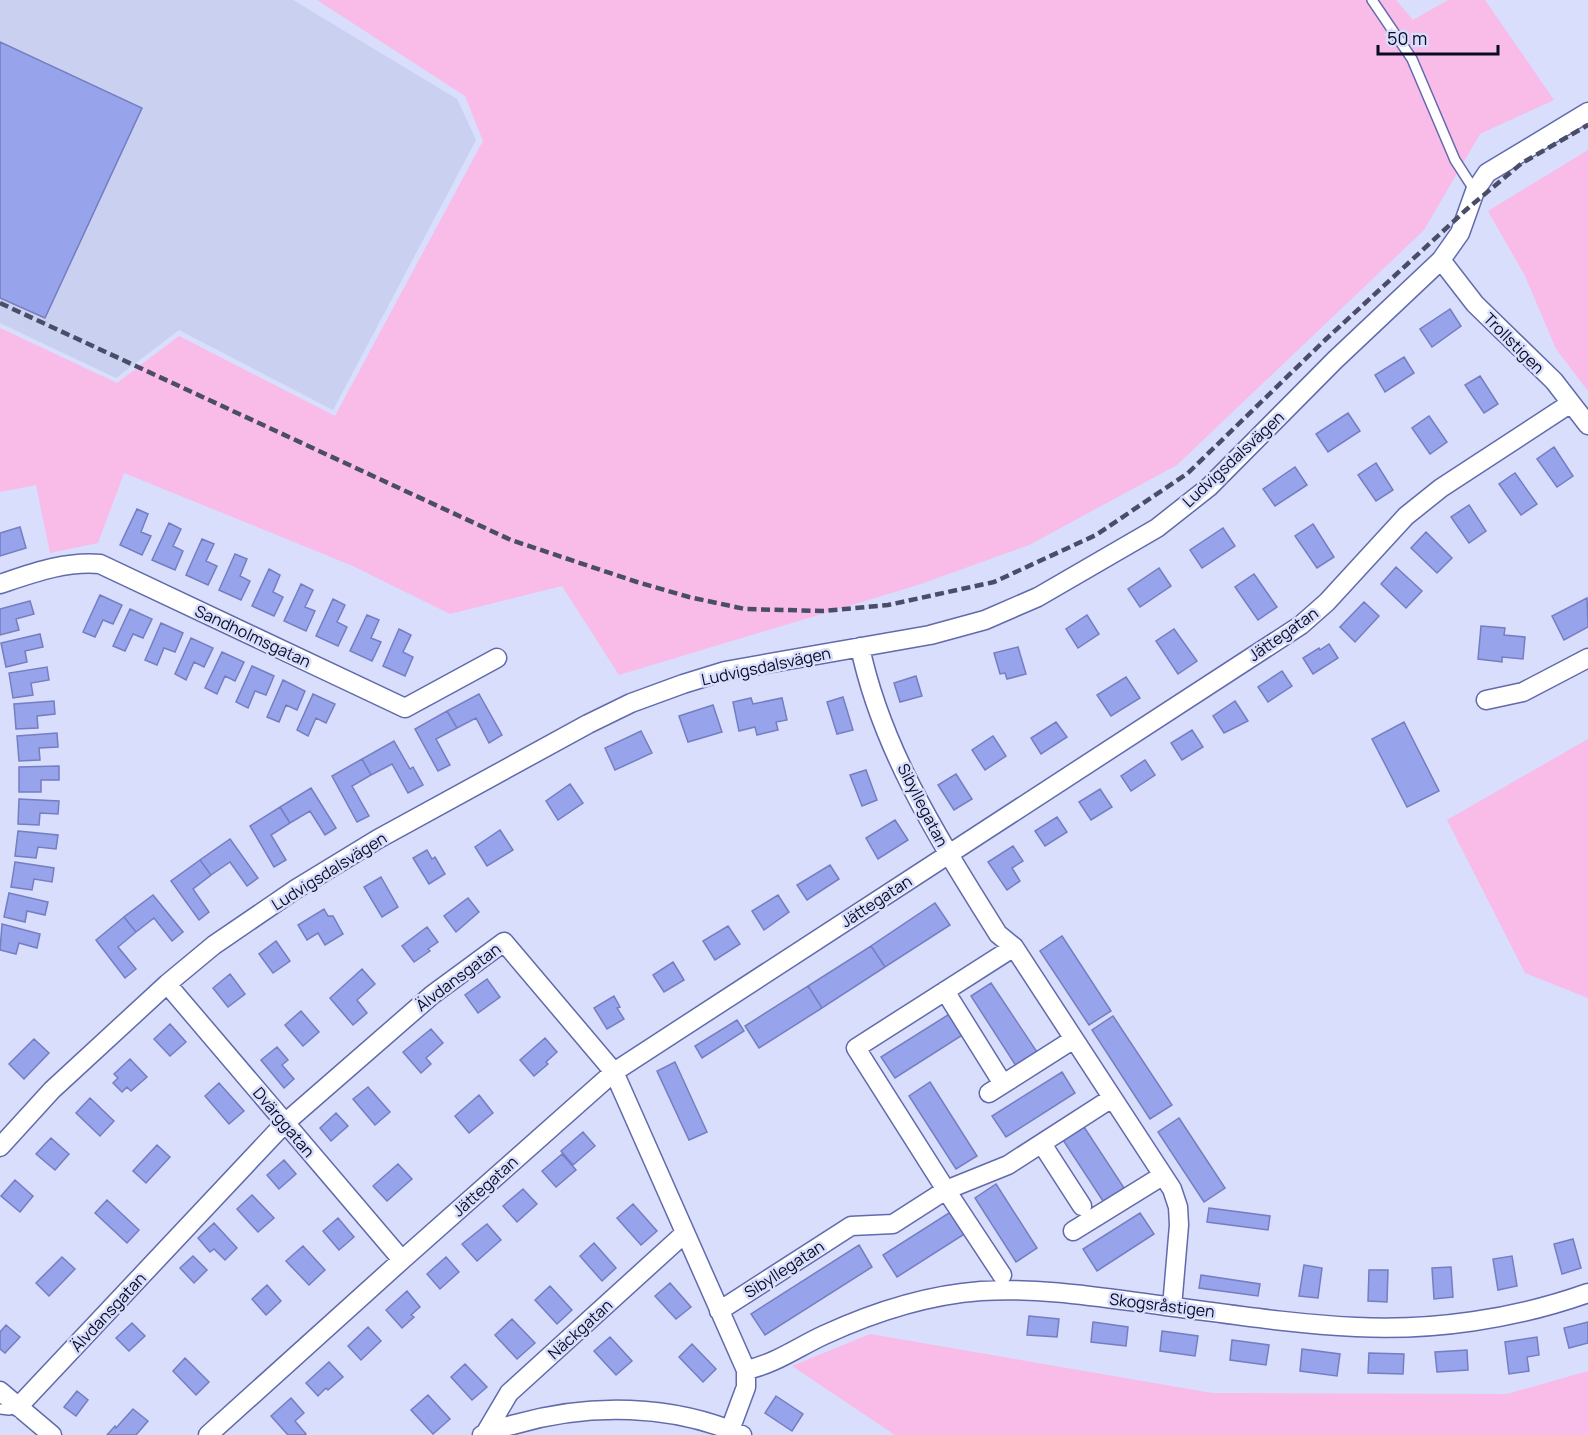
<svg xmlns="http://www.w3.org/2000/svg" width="1588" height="1435" font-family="Manrope,sans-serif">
	<rect width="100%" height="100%" fill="#d8defc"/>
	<path fill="#c9d0f0" d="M0 0H293L457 99 476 140 333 410 179 330 116 378 0 323Z"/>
	<path fill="#f9bbe8" d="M317 0H1396L1413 20 1448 0H1485L1554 100 1480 134 1424 230 1177 465 1029 545 918 585 619 675 562 586 450 614 353 566 124 473 98 543 50 553 36 485 0 492V328L117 383 179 336 335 416 483 141 465 96Z
		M1588 150V391L1556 349 1525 276 1488 211Z
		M1588 739V998L1525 973 1447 820Z
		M870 1334 1212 1393 1507 1394 1588 1371V1435H895L792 1366Z"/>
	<path fill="#97a3ea" stroke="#747ec2" stroke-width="1.5" d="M0 42 142 108 45 318 0 298Z
		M1450 309 1461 326 1432 347 1420 329Z
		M1404 357 1414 373 1385 392 1375 375Z
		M1480 376 1498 404 1484 413 1465 385Z
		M1348 413 1360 431 1328 452 1316 434Z
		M1429 416 1447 442 1430 454 1412 428Z
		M1554 447 1573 476 1557 487 1537 459Z
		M1376 463 1393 490 1376 501 1358 475Z
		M1295 467 1307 485 1275 506 1263 489Z
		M1515 473 1537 504 1521 515 1499 484Z
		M1469 505 1486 531 1469 543 1451 517Z
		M137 509 148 514 141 532 151 536 142 555 120 545Z
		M169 523 181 529 173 546 183 551 175 570 152 560Z
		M1313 524 1334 557 1317 568 1295 536Z
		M20 527 26 548 0 556V533Z
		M1223 528 1235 546 1202 568 1190 550Z
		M1426 532 1452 558 1437 573 1411 548Z
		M202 539 214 544 206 561 217 566 208 585 186 575Z
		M235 554 247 559 240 576 250 581 241 600 219 590Z
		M1396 567 1422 591 1406 608 1381 584Z
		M1159 568 1171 586 1140 607 1128 589Z
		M269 569 280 575 273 592 283 597 274 616 252 606Z
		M1254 574 1277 607 1258 620 1235 587Z
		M301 584 313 590 305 607 315 611 306 631 284 621Z
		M100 595 122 605 113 624 103 620 95 637 83 632Z
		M1587 598 1588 627 1564 640 1552 616Z
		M333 599 345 605 337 622 347 627 338 646 316 636Z
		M30 601 34 614 16 619 19 630 0 635V609Z
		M1364 602 1379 616 1355 642 1340 627Z
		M130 609 152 619 143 638 133 634 125 651 113 646Z
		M367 615 379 620 371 638 381 642 372 661 350 651Z
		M1087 615 1099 634 1078 648 1066 629Z
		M161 623 183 633 175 652 164 648 157 665 145 660Z
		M1481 626 1505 628 1504 635 1525 637 1523 659 1502 657V662L1478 659Z
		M399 629 411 635 403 652 413 657 405 676 383 666Z
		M1174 629 1197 661 1178 674 1156 641Z
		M40 634 43 647 25 651 27 662 6 667 1 643Z
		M191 638 213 648 204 667 194 662 186 680 175 674Z
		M1329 644 1338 658 1313 674 1303 658 1319 648 1320 650Z
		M1018 647 1026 674 1007 679 1005 673 1000 674 994 653Z
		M222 652 244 662 235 681 225 676 217 694 205 688Z
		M252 666 274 676 266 695 255 691 248 708 236 702Z
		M47 667 49 680 31 683 33 695 13 698 9 673Z
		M1282 671 1292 686 1268 702 1258 687Z
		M916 676 922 696 900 702 894 683Z
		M1126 677 1140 698 1111 716 1097 695Z
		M283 680 305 691 297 710 286 705 279 722 267 717Z
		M313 694 335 704 326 723 316 718 308 736 297 730Z
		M479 694 502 735 489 743 476 718 457 728 447 711Z
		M843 697 853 730 837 734 827 702Z
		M751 698 753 704 782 698 787 720 776 722 778 730 757 735 755 727 739 731 733 702Z
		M54 701 55 714 37 716 38 728 16 729 14 704Z
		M1235 701 1248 721 1224 733 1213 716Z
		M713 705 722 732 688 742 679 716Z
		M447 711 457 728 436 739 450 765 438 771 415 729Z
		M1056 722 1067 737 1041 754 1031 738Z
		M1404 722 1439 791 1407 807 1372 739Z
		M1192 730 1203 747 1182 760 1171 743Z
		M641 731 652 753 615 770 605 748Z
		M57 733 58 747 39 748 40 760 19 761 17 736Z
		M993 736 1006 756 985 770 972 750Z
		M394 741 410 769 413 767 423 785 408 793 392 764 371 775 362 759Z
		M362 759 371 775 352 786 369 816 357 822 332 776Z
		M1145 760 1155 775 1131 791 1121 776Z
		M59 766V780H41V792H19V767Z
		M866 770 877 800 862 806 850 775Z
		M956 774 972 799 954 810 938 785Z
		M570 784 583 803 558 820 546 801Z
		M311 788 336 828 325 835 310 811 290 823 280 807Z
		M1100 789 1112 807 1091 820 1079 802Z
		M19 799 59 801 58 814 40 813 39 825 18 824Z
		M280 807 290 823 271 835 286 860 274 867 250 826Z
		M1057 817 1067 832 1045 846 1035 831Z
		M895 820 908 840 878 859 866 838Z
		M500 830 513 850 487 866 475 847Z
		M18 831 58 835 56 849 38 847 36 858 15 856Z
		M230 839 258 878 247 886 230 862 211 875 200 860Z
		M1013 846 1023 861 1012 868 1020 881 1007 890 988 862Z
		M427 850 432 859 435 857 445 874 429 884 413 858Z
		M200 860 211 875 193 889 209 912 199 920 171 881Z
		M15 862 54 868 52 882 34 879 32 890 11 887Z
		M830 865 839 879 807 900 797 885Z
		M381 877 398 907 382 917 364 887Z
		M9 893 48 902 45 915 27 911 25 922 4 917Z
		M153 895 183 932 172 941 154 918 136 932 124 917Z
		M778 895 789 912 764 930 752 911Z
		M468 898 479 912 456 932 444 916Z
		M935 903 950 925 885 967 871 946Z
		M324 909 328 916H333L343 934 325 945 318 933 307 940 298 925Z
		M124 917 136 932 118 947 136 969 125 978 96 940Z
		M2 924 40 934 37 948 19 943 16 954 0 950Z
		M728 926 740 944 715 960 703 941Z
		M427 927 438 942 428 949 430 951 414 962 402 946Z
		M1062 936 1111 1011 1089 1025 1040 951Z
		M276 941 290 961 273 973 259 954Z
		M871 946 885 967 822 1008 808 986Z
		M673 962 684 980 664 992 653 975Z
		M362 969 375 984 357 1000 367 1013 353 1025 330 998Z
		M230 974 245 994 228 1007 213 988Z
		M487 979 500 997 478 1013 465 995Z
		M991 983 1039 1055 1018 1069 971 996Z
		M808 986 822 1008 759 1048 745 1026Z
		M614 996 620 1007 617 1008 624 1019 607 1029 594 1008Z
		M301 1011 319 1032 303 1046 285 1025Z
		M951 1013 964 1034 895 1078 881 1057Z
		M1113 1016 1172 1105 1150 1119 1092 1030Z
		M737 1020 744 1031 702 1058 695 1046Z
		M170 1024 186 1042 170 1056 154 1039Z
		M431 1029 443 1043 426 1058 431 1064 421 1073 403 1052Z
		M545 1038 557 1052 546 1062 548 1064 534 1076 520 1060Z
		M34 1039 49 1053 24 1079 9 1064Z
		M277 1047 288 1060 282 1065 294 1079 284 1088 261 1060Z
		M130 1059 147 1077 131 1091 127 1087 122 1092 113 1083 118 1078 114 1074Z
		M675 1062 707 1132 689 1140 657 1071Z
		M1062 1072 1075 1093 1006 1137 992 1116Z
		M930 1082 977 1156 956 1169 909 1096Z
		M219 1083 244 1111 229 1124 205 1096Z
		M368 1087 390 1112 375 1125 353 1099Z
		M479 1095 493 1113 469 1133 455 1116Z
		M90 1098 114 1121 100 1136 76 1113Z
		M336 1113 348 1126 331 1141 320 1128Z
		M1179 1118 1225 1188 1204 1202 1158 1132Z
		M1084 1127 1126 1191 1105 1204 1063 1140Z
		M583 1132 595 1146 573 1165 561 1151Z
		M51 1138 69 1154 55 1170 36 1154Z
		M157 1145 170 1157 146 1183 133 1171Z
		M562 1154 576 1170 556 1187 542 1171Z
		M284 1160 296 1174 279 1189 267 1175Z
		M398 1164 412 1179 387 1201 373 1186Z
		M15 1180 33 1196 20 1212 1 1196Z
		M996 1184 1037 1248 1016 1262 975 1198Z
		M523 1189 537 1204 517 1222 503 1206Z
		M252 1195 274 1218 258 1232 237 1209Z
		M107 1200 139 1230 127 1243 95 1213Z
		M633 1204 657 1231 641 1245 617 1218Z
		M1209 1208 1270 1216 1268 1230 1207 1222Z
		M952 1211 966 1233 897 1277 883 1255Z
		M1140 1213 1154 1234 1097 1271 1083 1249Z
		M338 1218 354 1237 339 1250 323 1231Z
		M214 1223 237 1248 225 1260 214 1249 210 1252 198 1238Z
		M487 1224 501 1240 477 1261 462 1244Z
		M1573 1239 1581 1268 1562 1274 1554 1244Z
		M594 1243 616 1268 602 1281 580 1256Z
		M859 1245 872 1267 765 1335 751 1314Z
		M303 1246 325 1270 309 1285 286 1261Z
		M193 1256 207 1270 194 1283 180 1268Z
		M1512 1256 1517 1286 1498 1290 1493 1259Z
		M62 1257 75 1269 49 1296 36 1283Z
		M446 1257 459 1272 440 1289 427 1274Z
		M1304 1265 1322 1268 1318 1298 1299 1296Z
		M1451 1267 1453 1297 1434 1299 1432 1268Z
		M1369 1270H1388L1387 1302 1368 1301Z
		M1201 1275 1260 1284 1258 1296 1199 1288Z
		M670 1283 691 1307 676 1319 655 1296Z
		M267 1285 281 1301 266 1315 252 1299Z
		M550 1286 572 1310 557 1324 535 1300Z
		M407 1291 420 1307 411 1315 414 1317 402 1328 386 1310Z
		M1029 1316 1059 1319 1057 1337 1027 1335Z
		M512 1319 535 1343 517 1359 495 1335Z
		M1093 1322 1128 1327 1126 1346 1091 1342Z
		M1588 1322V1343L1569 1348 1564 1328Z
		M132 1323 145 1336 129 1351 116 1338Z
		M6 1325 20 1337 5 1353 0 1349V1332Z
		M368 1327 381 1341 361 1360 348 1346Z
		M1162 1331 1198 1336 1195 1356 1160 1351Z
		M610 1337 632 1361 616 1375 594 1351Z
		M1537 1337 1539 1355 1527 1357 1529 1371 1509 1374 1505 1342Z
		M1232 1340 1269 1345 1266 1365 1230 1360Z
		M692 1344 716 1369 703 1382 679 1357Z
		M1302 1349 1340 1354 1337 1376 1300 1371Z
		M1467 1350 1468 1370 1437 1372 1435 1352Z
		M1369 1353 1404 1354 1403 1374 1368 1373Z
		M185 1358 209 1382 196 1395 173 1371Z
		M329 1362 343 1377 328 1390 326 1388 318 1396 306 1383Z
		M465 1364 487 1387 472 1400 451 1377Z
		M77 1391 88 1400 76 1416 64 1407Z
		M428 1395 450 1419 433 1434 411 1410Z
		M776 1396 803 1414 792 1431 765 1413Z
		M291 1398 304 1413 295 1421 306 1434 304 1435H288L271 1416Z
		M133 1409 148 1421 136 1435H107L115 1426 116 1428Z"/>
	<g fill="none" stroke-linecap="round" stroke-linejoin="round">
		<g stroke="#616aac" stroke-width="12">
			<path id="service" d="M1372 0 1412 59 1455 160 1475 191
				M0 1409 9 1410 18 1407"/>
		</g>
		<g stroke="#616aac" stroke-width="21">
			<path id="minor" d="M1441 260 1475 304 1554 381 1588 425
				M0 584C33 573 65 561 100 564L405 708 497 658
				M860 647C882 752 942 844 998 934L1014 947 1172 1189 1178 1207 1179 1225 1172 1307
				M1486 700 1523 692 1588 658
				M1014 947 856 1048 946 1190 1008 1165 1112 1098
				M167 984 402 1260
				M945 991 1003 1084
				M989 1093 1074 1039
				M1042 1144 1082 1206
				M0 1147 52 1090 167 984 214 945 296 889 378 839 588 724 631 703 683 684 725 671 930 635 985 620 1038 597 1157 528 1209 487 1335 360 1441 260 1460 233 1475 191 1487 173 1588 112
				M1073 1231 1162 1176
				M719 1311 851 1226 893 1224 946 1190 1002 1275
				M746 1370C775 1364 798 1347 824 1335 874 1312 926 1295 981 1291 1043 1287 1104 1298 1166 1306 1229 1314 1292 1324 1356 1327 1433 1331 1515 1319 1588 1293
				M0 1391 52 1435
				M18 1407 285 1123 432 995 504 942 614 1072 746 1370V1387L730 1430
				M486 1432 509 1393 684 1234
				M208 1435 402 1260 614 1072 1301 625 1327 602 1406 516 1441 488 1571 403
				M482 1435C492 1429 505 1427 516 1424 589 1403 672 1404 742 1435"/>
		</g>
		<use href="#service" stroke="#fff" stroke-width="9"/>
		<use href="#minor" stroke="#fff" stroke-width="18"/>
		<path stroke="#4a4d68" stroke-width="4.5" stroke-dasharray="9 4.5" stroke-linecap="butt" d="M0 303 511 540 637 582 689 597 745 609 824 611 888 605 994 582 1096 535 1188 473 1324 341 1467 209 1522 163 1588 125"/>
	</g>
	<g text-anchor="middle" stroke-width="5" stroke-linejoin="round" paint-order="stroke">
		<g font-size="16" fill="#090b24" stroke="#d8defc">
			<text transform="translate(1514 343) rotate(45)" y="6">Trollstigen</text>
			<text transform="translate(1233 459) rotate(-43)" y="6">Ludvigsdalsvägen</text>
			<text transform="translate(1283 634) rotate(-35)" y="6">Jättegatan</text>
			<text transform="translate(253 636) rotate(25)" y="6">Sandholmsgatan</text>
			<text transform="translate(766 666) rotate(-12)" y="6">Ludvigsdalsvägen</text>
			<text transform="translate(923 805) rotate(63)" y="6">Sibyllegatan</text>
			<text transform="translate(329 871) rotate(-32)" y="6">Ludvigsdalsvägen</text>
			<text transform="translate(876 901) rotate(-33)" y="6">Jättegatan</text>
			<text transform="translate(458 977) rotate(-37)" y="6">Älvdansgatan</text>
			<text transform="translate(284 1122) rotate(50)" y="6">Dvärggatan</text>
			<text transform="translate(485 1186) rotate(-42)" y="6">Jättegatan</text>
			<text transform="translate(784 1269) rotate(-33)" y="6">Sibyllegatan</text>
			<text transform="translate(1162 1305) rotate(7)" y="6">Skogsråstigen</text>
			<text transform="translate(108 1312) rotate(-47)" y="6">Älvdansgatan</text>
			<text transform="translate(580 1329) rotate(-42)" y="6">Näckgatan</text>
		</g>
	</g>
	<path d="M1378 45v9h120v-9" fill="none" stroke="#090b24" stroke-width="3"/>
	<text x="1387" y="45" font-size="18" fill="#090b24" stroke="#d8defc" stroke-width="4.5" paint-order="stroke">50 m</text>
</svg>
